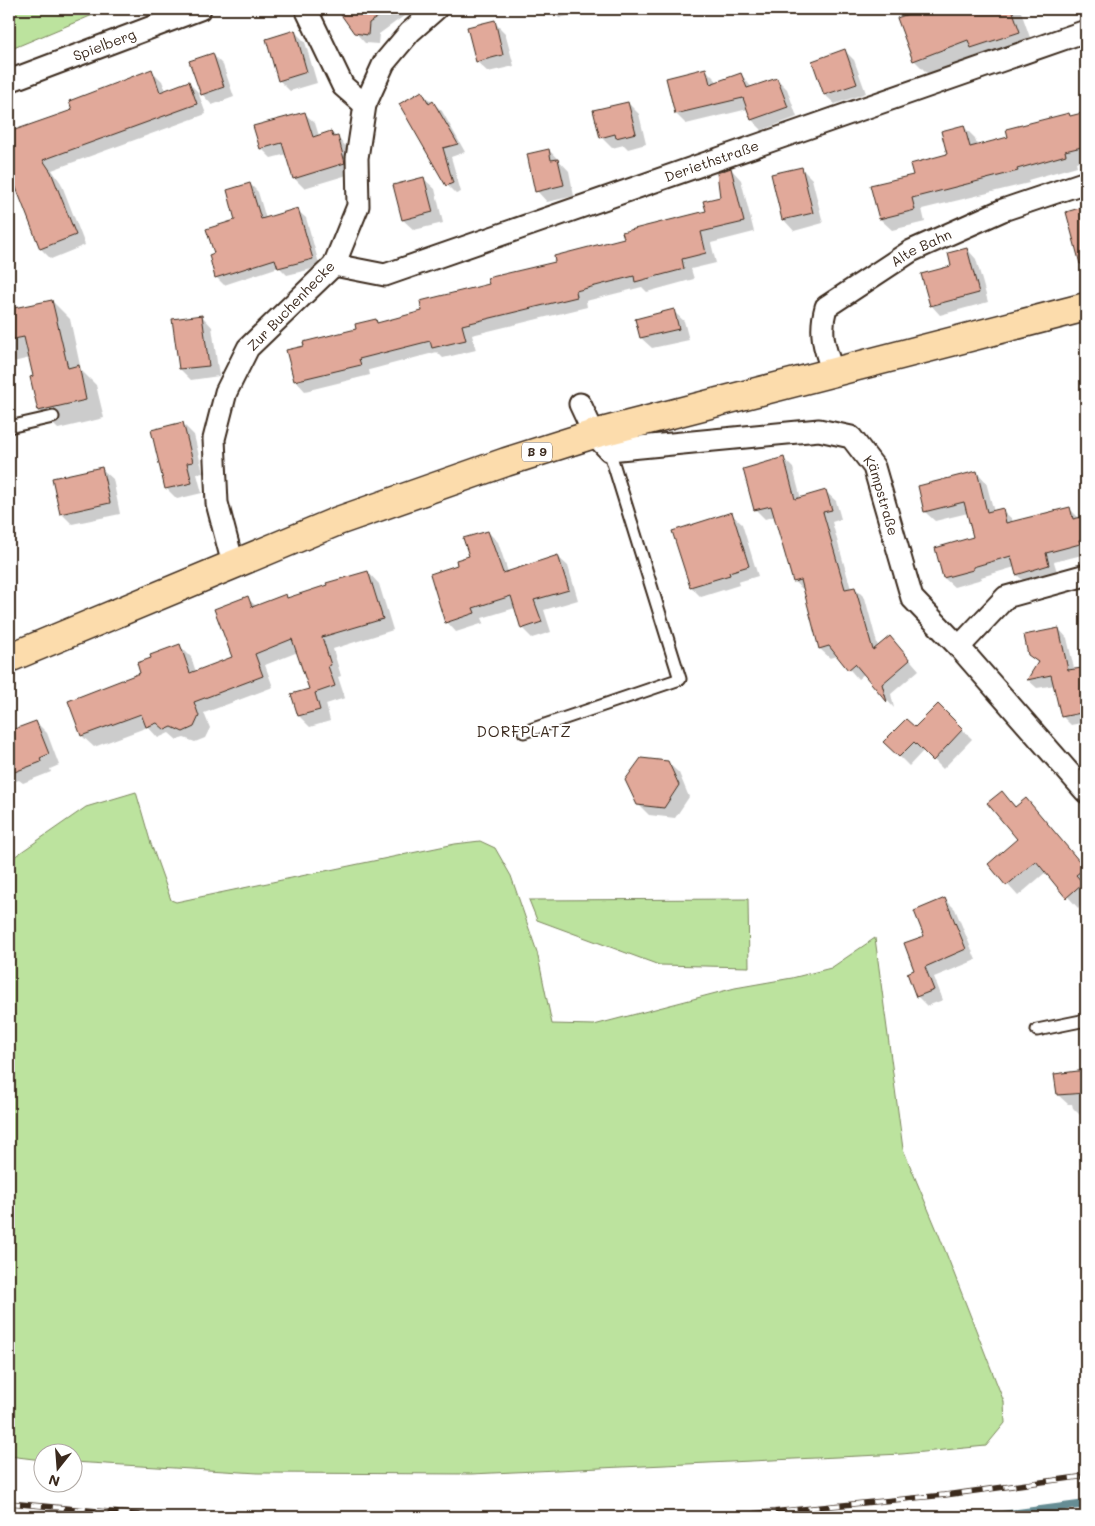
<svg xmlns="http://www.w3.org/2000/svg" width="1095" height="1526" font-family="Mali,sans-serif">
	<rect width="100%" height="100%" fill="#fff"/>
	<filter id="ink" filterUnits="userSpaceOnUse"><feTurbulence type="fractalNoise" baseFrequency=".02" numOctaves="2"/><feDisplacementMap in="SourceGraphic" scale="10" xChannelSelector="R" yChannelSelector="G"/><feConvolveMatrix kernelMatrix="1 2 1 2 8 2 1 2 1" color-interpolation-filters="sRGB"/></filter>
	<g filter="url(#ink)">
		<path fill="#bce39e" stroke="#7c865e" d="M9 9H107L9 50Z
			M136 792 151 844 171 900 176 902 455 844 480 841 495 848 511 876 537 952 552 1024 594 1025 735 988 792 978 831 968 875 938 903 1149 939 1235 1004 1402 1005 1423 986 1446 902 1454 471 1474 258 1473 73 1462 72 1454H42V1460L9 1456V1039H11L9 1038V859L14 857 86 807Z
			M748 899 749 967 659 965 537 920 529 900Z"/>
		<path fill="#0003" d="M339 9H405L408 13 379 34 378 44 365 43 355 32Z
			M551 9H588V11L559 18Z
			M925 9H1020L1033 46 986 62 979 55 928 74 914 60 899 19Z
			M494 22 505 33 514 66 488 72 477 62Z
			M294 31 305 42 317 83 290 91 279 80Z
			M845 51 854 60 866 93 835 104 825 95 814 62Z
			M212 54 223 65 234 97 212 105 202 94Z
			M705 69 716 80V83L741 74 752 88 777 79 787 89 797 117 762 130 752 120 748 109 686 124 676 114Z
			M152 71 162 81 166 91 188 82 198 92 206 114 52 170 61 183 85 245 51 259 41 249 11 165 9 166V126L12 125 17 131 73 110Z
			M421 92 442 111 465 152 451 157 461 192 456 194 447 185 401 104Z
			M628 103 639 114 646 144 628 149 624 145 612 148 601 137Z
			M1086 113V159L1076 162 1077 166 1028 180 1029 183 922 209 925 222 892 230 880 219 914 176 948 155 964 127 975 138 977 146 1010 138 1069 114 1071 117Z
			M305 114 315 123 319 136 331 132 347 147 354 173 304 188 294 178 287 154 271 158 261 148Z
			M549 150 569 171 574 196 547 202 537 191Z
			M801 168 812 179 823 223 794 231 784 220 772 175Z
			M731 169 741 180 754 232 711 243 716 263 691 269 694 279 647 292 642 287 586 301 587 307 472 335 476 350 443 358 437 352 369 370 370 375 305 391 295 380 358 330 376 320 379 324 423 312 490 285 707 212 722 198Z
			M424 179 435 189 443 223 414 230 403 220Z
			M250 184 258 192 266 219 297 210 306 218 320 267 287 275 279 267 224 285 216 277V254L236 221Z
			M1086 208V259L1077 250 1068 213Z
			M967 249 976 259 988 302 940 315 931 305Z
			M52 301 70 319 81 370 96 385 104 418 58 429 40 411 32 378 34 377 30 358 9 363V311Z
			M673 311 684 321 689 340 652 348 641 338Z
			M202 316 212 327 219 376 191 380 180 369Z
			M183 424 194 435 203 473 197 474 202 493 177 499 166 488Z
			M783 458 793 468 801 499 826 492 836 501 841 519 832 522 851 589 855 588 865 598 878 647H899L919 670 891 694 894 708 864 674 858 679 838 656 830 658 820 649 805 591 794 582 775 516 765 519 756 510 744 469Z
			M102 469 113 479 120 514 72 524 61 513Z
			M977 472 986 482 994 512 1002 510 1012 519 1013 523 1070 509 1080 519 1086 517V554L1054 562 1058 575 1027 584 1017 575 1015 567 981 577 982 579 954 587 944 578 936 549 974 538 968 513 935 521 925 512 919 487Z
			M731 514 742 524 758 576 738 582 739 585 701 597 691 587 673 532Z
			M488 532 498 542 508 572 558 557 568 566 578 600 544 610 551 632 532 638 522 628 515 608 482 618 484 623 456 632 447 622 459 566 471 557Z
			M368 572 379 584 393 630 333 649 341 676 338 677 345 698 326 704 330 721 310 727 299 716 293 695 310 690 298 652 265 665 273 687 204 713 210 728 205 738 195 742 184 738 177 740 169 733 158 738 148 727 94 747 82 736 70 702 142 674 152 658 179 645 191 657 196 672 233 658 247 598 256 606 286 596 289 598Z
			M1059 629 1067 638 1076 677 1079 680 1086 708V722L1071 725 1062 716 1055 685 1037 688 1028 680 1038 663 1030 654Z
			M938 705 972 739 943 769 924 750 909 766 885 742 915 729Z
			M36 722 47 733 59 765 50 769 51 772 23 783 19 780 13 782 9 778V732Z
			M667 762 679 773 689 797 675 818 649 815 638 804Z
			M1002 792 1016 807 1026 799 1086 870V901L1078 908 1046 872 1018 896 989 864 1019 839Z
			M945 899 955 909 976 960 934 977 943 1000 927 1006 917 996 916 971 925 936Z
			M1086 1071V1117H1082L1073 1108 1072 1104H1068L1058 1095 1056 1075Z"/>
		<g fill="none" stroke-linecap="round" stroke-linejoin="round">
			<path stroke="#668d94" stroke-width="8" d="M987 1517 1086 1504"/>
		</g>
		<path fill="#e1a99a" stroke="#3b2a1e" d="M337 9H390L369 23 368 35 354 33Z
			M921 9H1012L1020 32 971 48 968 40 913 61 897 18Z
			M495 20 503 55 476 62 467 27Z
			M295 30 307 72 278 81 266 39Z
			M845 49 857 84 824 95 812 61Z
			M213 53 224 87 201 95 189 61Z
			M706 68 710 84 741 73 747 88 777 78 788 107 751 120 743 98 675 114 666 78Z
			M152 69 160 92 189 81 197 104 43 160 51 172 76 235 40 249 15 185 9 162V132L72 110 69 101Z
			M422 91 429 104 433 101 458 144 443 148 453 183 446 186 399 104Z
			M628 102 636 133 616 138 615 134 600 138 593 110Z
			M305 112 313 137 331 131 333 137 338 136 345 163 293 179 282 143 260 149 253 126Z
			M1086 112V146L1065 151 1066 155 1017 169 1018 171 912 198 915 210 879 219 870 185 913 175 910 164 947 154 941 131 964 125 970 147 1008 137 1006 129 1069 113 1070 116Z
			M549 149 551 160 558 159 564 185 535 192 527 154Z
			M802 167 813 213 782 220 771 174Z
			M731 168 744 222 701 232 706 253 682 259 684 269 635 282 634 276 576 291 577 297 462 325 466 340 432 348 430 341 359 359 361 365 294 381 286 350 304 346 303 342 356 329 355 324 376 319 377 323 422 311 420 301 489 284 487 278 555 262 554 256 624 238 622 232 706 211 703 201 720 197 717 173Z
			M424 177 433 212 402 220 393 185Z
			M250 183 261 219 298 208 313 259 278 268 275 259 215 278 209 255 214 253 206 229 235 220 227 190Z
			M1086 206V263L1080 264 1066 212Z
			M967 248 979 293 930 306 921 274 951 266 948 253Z
			M52 300 68 368 79 365 86 400 38 411 30 377 33 376 24 337 9 340V309Z
			M674 309 679 329 640 338 635 319Z
			M202 315 209 366 179 369 172 319Z
			M183 422 193 462 187 463 192 483 165 489 151 430Z
			M784 457 795 499 826 490 832 510 823 512 845 589 855 587 873 650 890 636 910 660 882 684 887 702 855 664 848 670 829 646 819 649 801 580 793 582 771 506 754 510 743 469Z
			M102 467 110 503 60 514 52 478Z
			M977 471 987 512 1003 508 1006 523 1070 507 1073 519 1086 516V538L1079 540 1080 544 1046 553 1049 565 1016 575 1011 556 973 567V570L943 578 935 548 973 537 964 502 924 512 918 486Z
			M732 512 749 566 729 572 730 575 690 587 672 531Z
			M488 531 503 573 558 555 569 590 534 600 542 622 521 629 511 596 473 608 475 613 445 623 430 574 457 565 456 560 469 556 463 538Z
			M368 571 383 619 322 637 331 665 328 666 335 686 315 693 320 710 298 716 291 694 309 689 292 639 255 654 263 676 194 702 199 716 194 727 183 732 172 727 165 730 157 723 146 727 141 714 81 736 68 701 140 673 137 663 151 658 150 655 180 644 190 673 232 657 214 609 248 596 252 607 286 594 287 598 327 585 326 583Z
			M1059 628 1068 670 1082 668 1086 687V712L1061 717 1051 675 1027 680 1038 662 1028 655 1024 635Z
			M938 704 963 729 933 761 914 742 899 757 883 742 906 719 915 727Z
			M36 721 49 754 40 758 41 762 9 774V731Z
			M641 758 668 761 679 785 664 808 637 805 625 780Z
			M1002 791 1015 807 1026 798 1085 868 1076 875 1083 883 1066 898 1036 861 1006 886 988 864 1017 839 987 803Z
			M945 898 966 949 925 967 934 990 916 997 907 973 914 970 904 943 924 936 914 911Z
			M1086 1070V1093L1057 1095 1054 1074Z"/>
		<g fill="none" stroke-linecap="round" stroke-linejoin="round">
			<g stroke="#3b2a1e" stroke-width="15">
				<path id="lane" d="M9 427 53 417
					M524 732 680 679 609 450
					M1037 1030 1086 1020"/>
			</g>
			<g stroke="#3b2a1e" stroke-width="25">
				<g id="street">
					<path d="M306 9 343 86 365 105"/>
					<path id="s1" d="M9 81 200 9"/>
					<path id="s2" d="M334 265 385 275 1086 31"/>
					<path id="s3" d="M833 372C824 348 819 332 826 307L911 251 1003 210 1086 182"/>
					<path id="s4" d="M580 404 594 434 609 450 819 430 851 437 874 467 912 598 959 647 1086 792"/>
					<path d="M233 564 217 503 214 439 226 392 248 348 334 265 358 206 357 158 365 105 384 63 410 32 436 9"/>
					<path d="M959 647 1006 597 1086 575"/>
				</g>
			</g>
			<g stroke="#3b2a1e" stroke-width="31">
				<path id="primary" d="M9 658 338 521 506 462 594 434 1086 307"/>
			</g>
			<use href="#lane" stroke="#fff" stroke-width="11"/>
			<use href="#street" stroke="#fff" stroke-width="21"/>
			<use href="#primary" stroke="#fcdcac" stroke-width="28"/>
			<g stroke="#3b2a1e" stroke-width="5.5">
				<path id="rail" d="M9 1503 165 1517
					M720 1517 945 1495 1086 1476"/>
			</g>
			<use href="#rail" stroke="#fff" stroke-width="4" stroke-dasharray="11" stroke-linecap="butt"/>
		</g>
	</g>
	<g text-anchor="middle" stroke-width="4" stroke-linejoin="round" paint-order="stroke">
		<rect fill="#fff" stroke="#766a62" stroke-width="1" x="522" y="442.5" width="30" height="19" rx="4"/>
		<g font-size="12" font-weight="bold" fill="#3b2a1e">
			<text x="537" y="456">B 9</text>
		</g>
		<g font-size="14" fill="#3b2a1e" stroke="#fff">
			<text dy="5" stroke="none"><textPath href="#s1" startOffset="102">Spielberg</textPath></text>
			<text dy="5" stroke="none"><textPath href="#s2" startOffset="398">Deriethstraße</textPath></text>
			<text dy="5" stroke="none"><textPath href="#s3" startOffset="179">Alte Bahn</textPath></text>
			<text transform="translate(291 306) rotate(-46)" y="5">Zur Buchenhecke</text>
			<text dy="5" stroke="none"><textPath href="#s4" startOffset="366">Kämpstraße</textPath></text>
		</g>
		<g font-size="15" letter-spacing="1" fill="#3b2a1e" stroke="#fff">
			<text x="524" y="737">DORFPLATZ</text>
		</g>
	</g>
	<rect width="1095" height="1526" fill="none" stroke="#fff" stroke-width="30"/>
	<rect x="15" y="15" width="1065" height="1496" fill="none" stroke="#3b2a1e" stroke-width="2" filter="url(#ink)"/>
	<g transform="translate(58 1468) rotate(197)"><circle r="24" fill="#ffffff" stroke="#b1aaa5"/>
	<path d="M0-4L9 19L0 12L-9 19Z" fill="#3b2a1e"/>
	<text y="-8" font-size="14" font-weight="bold" text-anchor="middle" fill="#3b2a1e">N</text>
	</g>
</svg>
